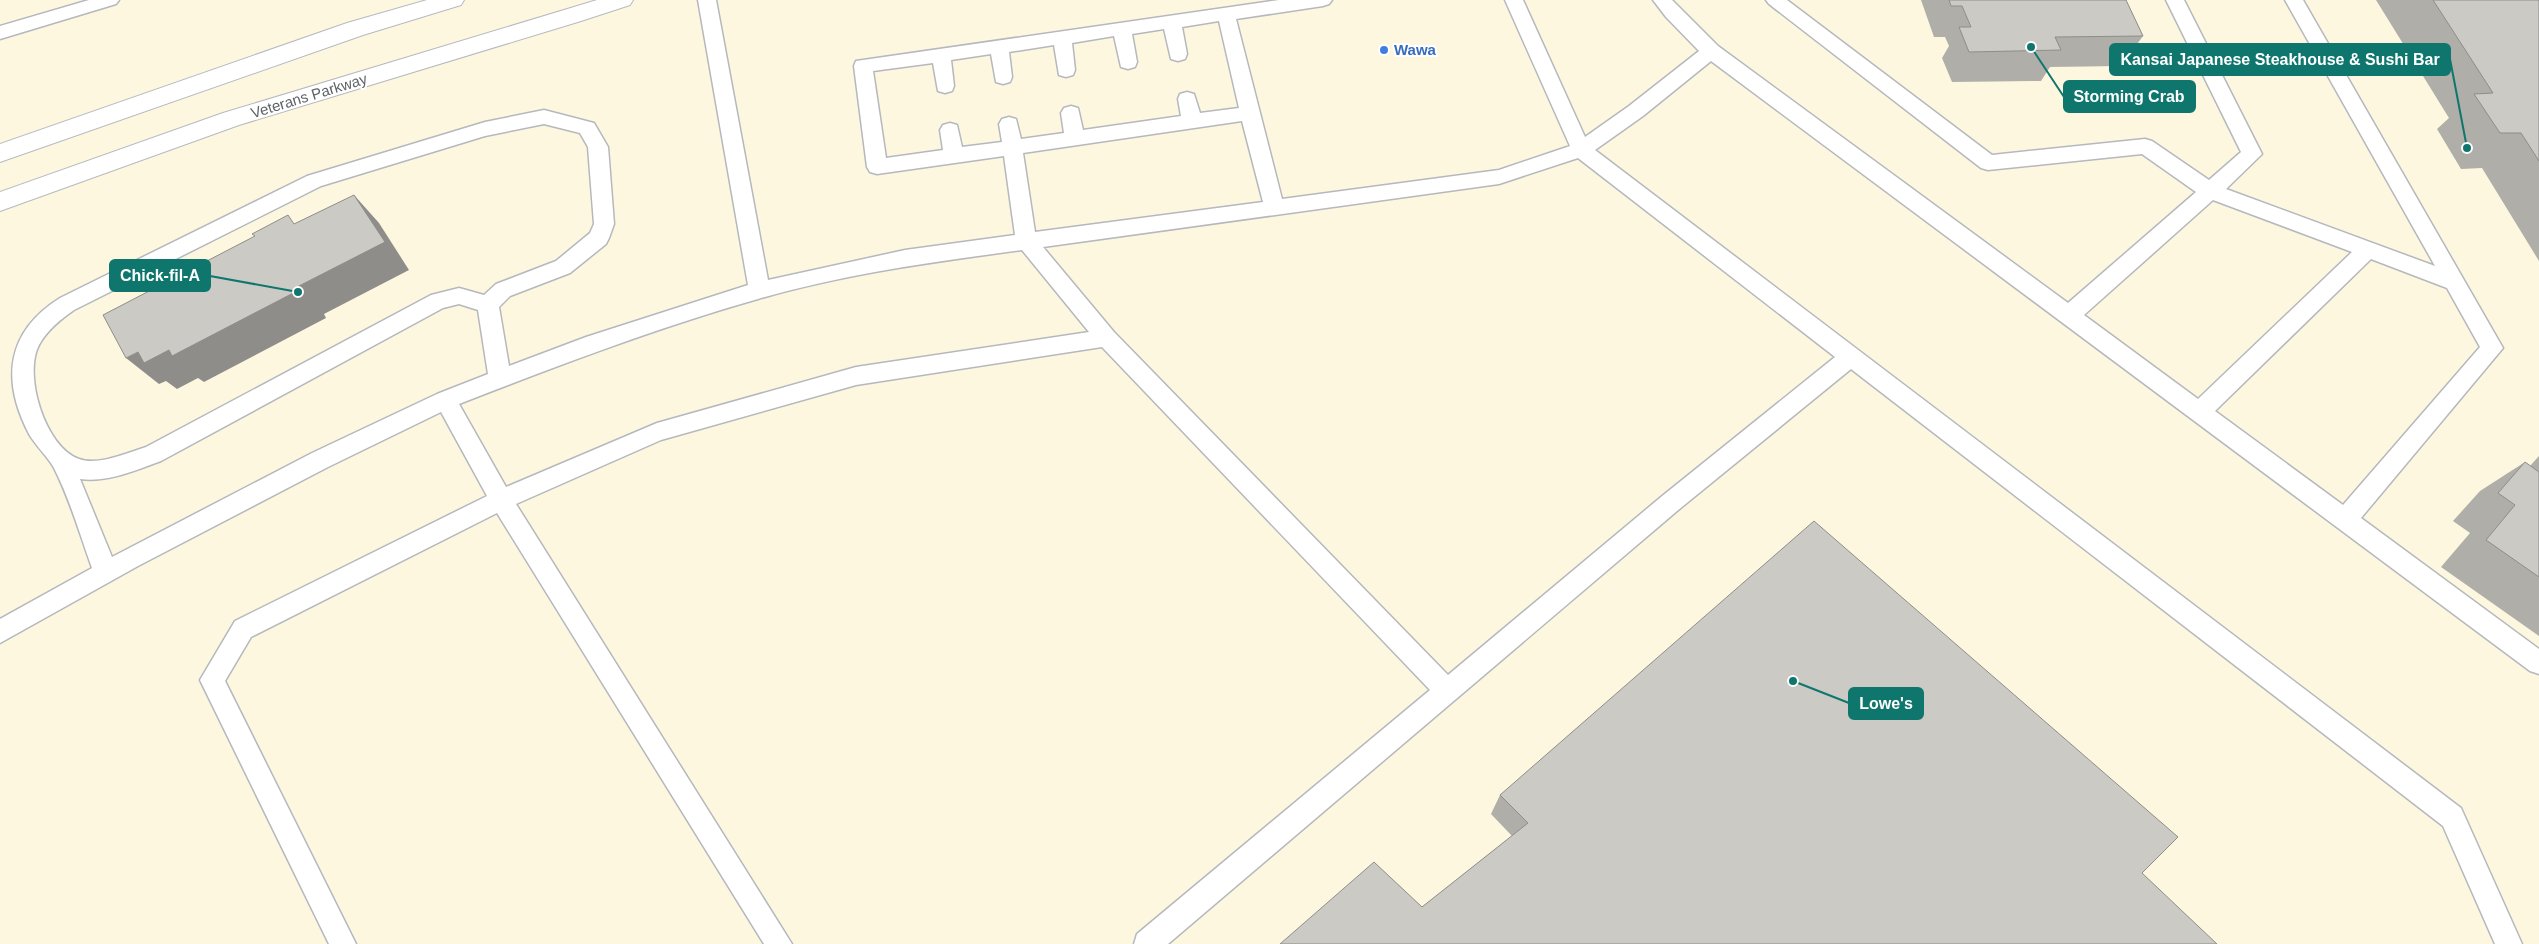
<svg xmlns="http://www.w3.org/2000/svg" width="2539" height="944" font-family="Helvetica,sans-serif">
	<rect width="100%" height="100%" fill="#f1efe8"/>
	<path fill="#fef7e0" d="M0 0H2539V944H0Z"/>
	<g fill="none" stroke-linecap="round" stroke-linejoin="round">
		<g stroke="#b5b8bc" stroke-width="3">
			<path id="service" d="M89 0H119L116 4 0 39V26Z
				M698 0H716L768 280 905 250 1015 235 1004 156 877 174 870 172 867 167 854 66 856 61 1279 0H1332L1329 4 1323 6 1236 19 1282 199 1499 170 1570 146 1505 0H1523L1585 137 1629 106 1699 51 1666 17 1653 0H1672L1718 46 2068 303 2196 192 2142 154 1988 170 1981 168 1769 4 1766 0H1787L1992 155 2145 139 2152 141 2209 180 2241 152 2166 0H2184L2262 154 2226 189 2435 266 2285 0H2303L2503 348 2361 518 2539 649V674L2530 671 1711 61 1643 116 1595 150 2461 808 2522 944H2495L2443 826 1851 369 1677 511 1168 944H1134L1137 934 1430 690 1102 347 856 385 661 440 516 504 792 944H764L497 513 251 637 225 681 356 944H329L200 680 235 621 487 496 441 412 328 467 138 566 0 643V619L92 568C80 535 70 499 54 468 48 457 36 446 29 434 1 380 6 332 60 298L307 176 485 122 544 110 594 123 608 147 614 224 609 238 606 244 570 273 510 296 499 307 509 366 586 337 748 285ZM1219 21 1239 108 1200 113 1194 94 1187 92 1180 94 1178 99 1181 116 1083 130 1078 108 1071 106 1064 108 1061 113 1064 133 1021 139 1016 119 1009 117 1002 119 999 124 1002 142 962 147 957 125 950 123 943 125 940 130 943 150 886 158 873 71 933 63 938 91 945 93 952 91 954 86 951 60 991 54 996 82 1003 84 1010 82 1012 77 1009 52 1054 45 1059 75 1066 77 1073 75 1075 70 1072 43 1114 36 1121 67 1128 69 1135 67 1137 62 1132 34 1164 29 1171 59 1178 61 1185 59 1187 54 1182 27ZM1242 121 1263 202 1035 232 1023 153ZM544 124 580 133 588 147 594 224 590 233 556 261 496 284 484 295 459 288 431 295 146 447C127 453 98 466 79 459 45 447 23 375 39 345 47 330 61 319 74 310L321 186 485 136ZM1578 158 1835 357 1661 497 1448 675 1114 332 1043 247 1499 184ZM2213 200 2352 252 2198 399 2084 315ZM1022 250 1089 332 856 367 657 423 506 487 459 404C557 366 656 328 758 299 844 274 933 262 1022 250ZM2371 259 2447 288 2480 347 2343 505 2215 411ZM459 304 478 310 488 374 437 394 312 453 112 557 80 479C107 483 136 470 161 461L443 308Z"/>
		</g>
		<g stroke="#b6babf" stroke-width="2">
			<path id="secondary" d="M427 0H464L461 5 363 35 0 162V144L347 23Z
				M597 0H633L630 5 581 21 239 125 0 211V192L223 113Z"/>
		</g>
		<use href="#service" fill="#fff" fill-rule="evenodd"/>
		<use href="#secondary" fill="#fff" fill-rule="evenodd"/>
	</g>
	<path fill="#afaea9" d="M1921 0H2126L2143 36 2121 66 2050 67 2041 81 1952 82 1942 58 1949 46 1945 37H1934Z
		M2376 0H2539V261L2482 168 2461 169 2437 129 2449 118Z
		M2539 456V636L2441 567 2470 533 2453 521 2480 491 2525 462 2530 466Z
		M1500 795 2178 837 1280 944 1422 907 1512 836 1491 814Z"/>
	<path fill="#8f8d8a" d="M354 195 379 223 409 270 324 314 326 318 204 382 198 378 177 389 166 381 159 384 126 358 138 352 169 350Z"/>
	<path fill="#cccac5" stroke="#8f8d8a" d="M1949 0H2126L2143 36 2055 37 2061 50 1969 52 1959 27H1971L1962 6H1951Z
		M2433 0H2539V161L2521 133H2500L2474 94 2493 93Z
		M354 195 385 242 297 287 299 290 172 356 169 350 144 363 138 352 126 358 103 315 255 236 252 234 288 215 294 224Z
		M2525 462 2539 472V577L2486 540 2515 505 2498 493Z
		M1814 521 2178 837 2142 873 2217 944H1280L1374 862 1422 907 1528 823 1500 795Z"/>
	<circle fill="#3f7fe0" stroke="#fff" stroke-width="2" cx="1384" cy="50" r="5"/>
	<g text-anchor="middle" stroke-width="4" stroke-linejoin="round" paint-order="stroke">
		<g font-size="15" font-weight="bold" fill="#366cbe" stroke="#fff" text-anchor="start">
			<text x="1394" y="55">Wawa</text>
		</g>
		<g font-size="15" fill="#5f6368" stroke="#fff">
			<text transform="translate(309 96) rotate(-17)" y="5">Veterans Parkway</text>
		</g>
	</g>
	<path fill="none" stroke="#0f766e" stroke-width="2" d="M2467 148L2450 59M2031 47L2064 97M298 292L210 276M1793 681L1849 703"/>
	<g fill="#0f766e" stroke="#fff" stroke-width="2">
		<circle cx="2467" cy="148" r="5"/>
		<circle cx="2031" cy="47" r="5"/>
		<circle cx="298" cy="292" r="5"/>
		<circle cx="1793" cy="681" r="5"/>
	</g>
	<g fill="#0f766e" stroke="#0f766e" stroke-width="2">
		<rect x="2110" y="44" width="340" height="31" rx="5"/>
		<rect x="2064" y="81" width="131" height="31" rx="5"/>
		<rect x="110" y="260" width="100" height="31" rx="5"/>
		<rect x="1849" y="688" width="74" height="31" rx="5"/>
	</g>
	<g font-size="16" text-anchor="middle" font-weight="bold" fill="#fff">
		<text x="2280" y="65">Kansai Japanese Steakhouse &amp; Sushi Bar</text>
		<text x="2129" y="102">Storming Crab</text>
		<text x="160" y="281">Chick-fil-A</text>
		<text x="1886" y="709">Lowe's</text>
	</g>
</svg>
